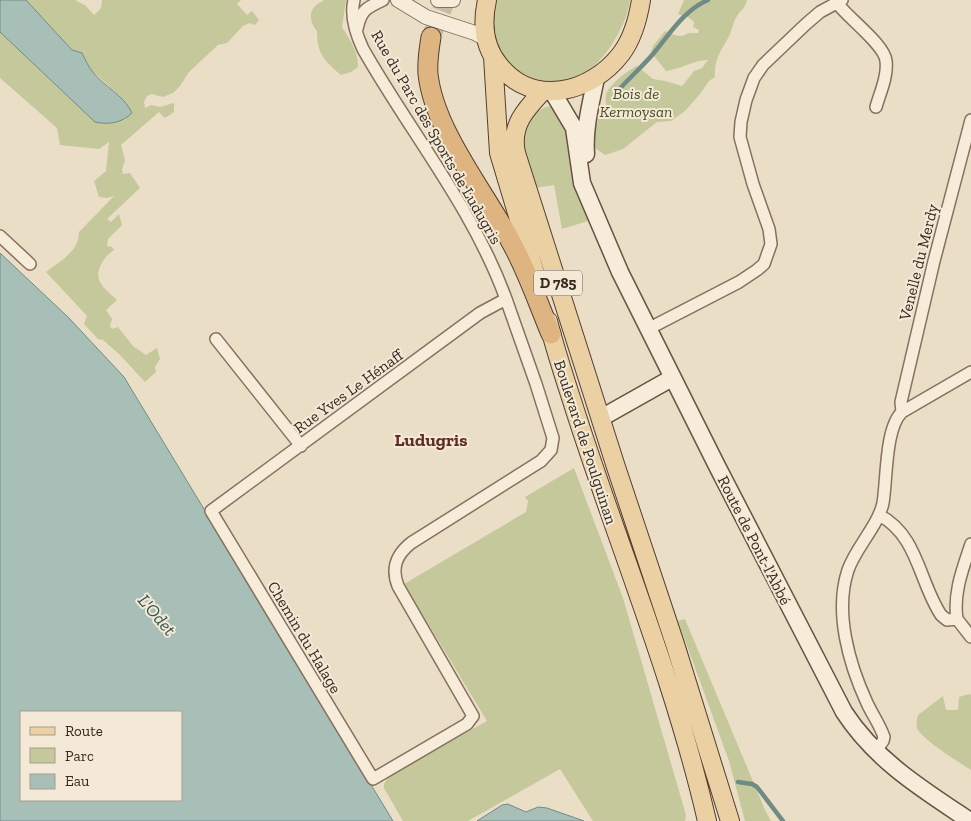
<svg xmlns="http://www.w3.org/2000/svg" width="971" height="821" font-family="'Zilla Slab',serif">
	<rect width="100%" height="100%" fill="#ebdec7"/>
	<path fill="#c5c89b" d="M26 0H75L86 6 94 15 101 8 102 0H241L237 4 247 15 252 11 259 20 255 25 250 23 243 26 227 43 218 45 189 72 180 86 173 93 163 97 152 94 147 96 144 102 145 108 151 105 160 107 174 103V112L165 118 159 112 121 145 125 160 122 170 123 174 130 173 140 188 107 219 111 222 119 214 122 225 108 239 107 246 112 247 114 250C105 256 94 270 100 282 103 288 112 295 117 300L106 310 112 319 110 326 112 329 118 327 133 346 146 355 157 348 160 359 155 367 156 372 145 382 119 354 103 340 98 339 84 324 87 316 46 272C61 260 79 252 79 232L114 196 107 198 99 197 94 181 106 171 109 142 99 149 60 145 57 128 0 78V32L91 118 103 124 126 119 120 96 91 70 82 54 72 50Z
		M323 0H346L342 27C350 40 358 51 358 67L351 72 341 75C324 61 317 53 317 31 308 21 308 7 323 1Z
		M496 0H630C628 17 620 31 611 46 604 56 595 67 584 73 535 103 476 53 496 0Z
		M684 0H747C744 11 742 8 737 16 733 22 732 31 728 38 720 53 714 59 715 77L709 81 700 94 685 111 671 121 657 122 623 149 605 155 595 148 594 135 601 109 606 106C606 102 605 98 606 94 610 84 628 70 637 66L653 79 665 81 682 86 694 71 702 68 708 60C694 60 681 69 666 71L651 52 653 46 665 31C673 35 681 39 688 33H698L699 30 693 27 694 22 688 17 678 14Z
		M550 106 559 111 566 121 581 200 588 221 562 229 554 185 535 188C531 174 525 161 523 147 519 129 533 109 550 106Z
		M574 468 623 598 686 815 685 821H593L560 769 468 821H403L384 788V784L389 776 487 721 404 584 526 512 528 501 525 497Z
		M685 619 765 810 771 821H745L729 761 678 621Z
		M969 694 971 695V770C960 763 920 738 917 728 916 724 917 719 918 715L943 696 946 710H958L959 697Z"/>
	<path fill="#a7bfb7" stroke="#6f8c84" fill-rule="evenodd" d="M0 0H26L72 50 82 53C85 59 88 66 92 71 104 87 123 94 132 113 122 123 108 125 95 122L0 32Z
		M0 253 68 317 124 377 393 821H0ZM21 712H181V800H21Z
		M508 804 526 812 538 807 547 808 584 821H477L502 805Z"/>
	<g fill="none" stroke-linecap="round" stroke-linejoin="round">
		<path stroke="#6f8c84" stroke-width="4.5" d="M615 94C627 80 641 68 653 54 669 35 684 10 708 0
			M738 782 752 784 757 787 783 821"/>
		<path stroke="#c7baa6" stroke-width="19" stroke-dasharray="19 9" stroke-linecap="butt" d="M431 37 446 0"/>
		<g stroke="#85715e" stroke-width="14">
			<path id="minor" d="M354 0C350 16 356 34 363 49 410 132 473 208 506 299L536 384 553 438 551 450 541 461 411 543C396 555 391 568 398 586L473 716 467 724 373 779 211 511 480 313 506 299
				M837 3C848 18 885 45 886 61 888 76 880 93 876 107
				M357 29C361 10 366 8 383 0
				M0 236 30 264
				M648 329 739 282 757 270 764 264 771 244 769 229 753 184 740 137 741 122 746 100 754 78 763 65 806 24 820 12 842 0
				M216 339 301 446
				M902 412 901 402 934 261 971 120
				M879 515C918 535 919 582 941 615L947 620 957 619 971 637
				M957 619C953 593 963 568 971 544
				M875 752 883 741 884 737C880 725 872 714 867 703 849 664 834 612 848 570 856 547 878 526 883 503 887 479 885 428 902 412L971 372"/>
		</g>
		<g stroke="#85715e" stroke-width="16">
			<path id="tertiary" d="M398 0 426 17 475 33 486 39
				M438 0H453"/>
		</g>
		<g stroke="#665241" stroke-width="19">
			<path id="secondary" d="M552 91 574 128 582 183 620 272 717 466 844 712C876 761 922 789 970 821
				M586 154C584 128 591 103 596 78
				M601 418 672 378"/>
		</g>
		<g stroke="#533f31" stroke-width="20">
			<path id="primary" d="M487 0C482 23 484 47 499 65 533 108 591 93 621 54 633 38 638 19 641 0
				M493 57 499 153 538 283
				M543 91C526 109 510 125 516 153L616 467 675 644 730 821
				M548 321C555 349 564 376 573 404 617 543 674 678 707 821"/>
		</g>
		<g stroke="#533f31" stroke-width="21">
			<path id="trunk" d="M431 37C429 49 427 61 428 74 434 130 484 191 510 240 527 270 538 303 551 334"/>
		</g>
		<use href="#minor" stroke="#f6ecd9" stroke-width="11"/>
		<use href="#tertiary" stroke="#f6ecd9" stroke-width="14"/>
		<use href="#secondary" stroke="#f6ecd9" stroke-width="16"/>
		<use href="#primary" stroke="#ead0a2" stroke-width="18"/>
		<use href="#trunk" stroke="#deb580" stroke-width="19"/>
	</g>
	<g text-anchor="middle" stroke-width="4" stroke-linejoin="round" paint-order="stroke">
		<rect fill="#f3e9d6" stroke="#6f6357" stroke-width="1" x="534" y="270.5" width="48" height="25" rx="4"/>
		<g font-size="15" font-weight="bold" fill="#362a20">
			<text x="558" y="288">D 785</text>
		</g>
		<g font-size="16" font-style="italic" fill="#485128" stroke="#f3e9d6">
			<text x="636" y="99">Bois de<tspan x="636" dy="18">Kermoysan</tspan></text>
		</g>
		<g font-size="16" fill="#362a20" stroke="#f3e9d6">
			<text transform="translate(437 137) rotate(60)" y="6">Rue du Parc des Sports de Ludugris</text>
			<text transform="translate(918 262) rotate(-76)" y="6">Venelle du Merdy</text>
			<text transform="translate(348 391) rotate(-36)" y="6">Rue Yves Le Hénaff</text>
			<text transform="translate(586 442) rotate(72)" y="6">Boulevard de Poulguinan</text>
			<text transform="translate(755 540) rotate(63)" y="6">Route de Pont-l'Abbé</text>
			<text transform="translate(305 637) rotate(59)" y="6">Chemin du Halage</text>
		</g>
		<g font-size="18" font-weight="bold" fill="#5f2d23" stroke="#f3e9d6">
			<text x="431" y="446">Ludugris</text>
		</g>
		<g font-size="18" font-style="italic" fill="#315451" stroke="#f3e9d6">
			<text transform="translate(157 615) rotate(50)" y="6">L'Odet</text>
		</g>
	</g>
	<rect x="20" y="711" width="162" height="90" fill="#f3e9d6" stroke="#a79d8d"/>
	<rect x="30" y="727" width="25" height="8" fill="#ead0a2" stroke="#a79d8d"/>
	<text x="65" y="736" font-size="15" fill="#362a20">Route</text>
	<rect x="30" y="748" width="25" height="15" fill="#c5c89b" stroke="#a79d8d"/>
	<text x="65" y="761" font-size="15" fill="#362a20">Parc</text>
	<rect x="30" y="774" width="25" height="15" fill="#a7bfb7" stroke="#a79d8d"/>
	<text x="65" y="786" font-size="15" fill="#362a20">Eau</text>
</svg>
